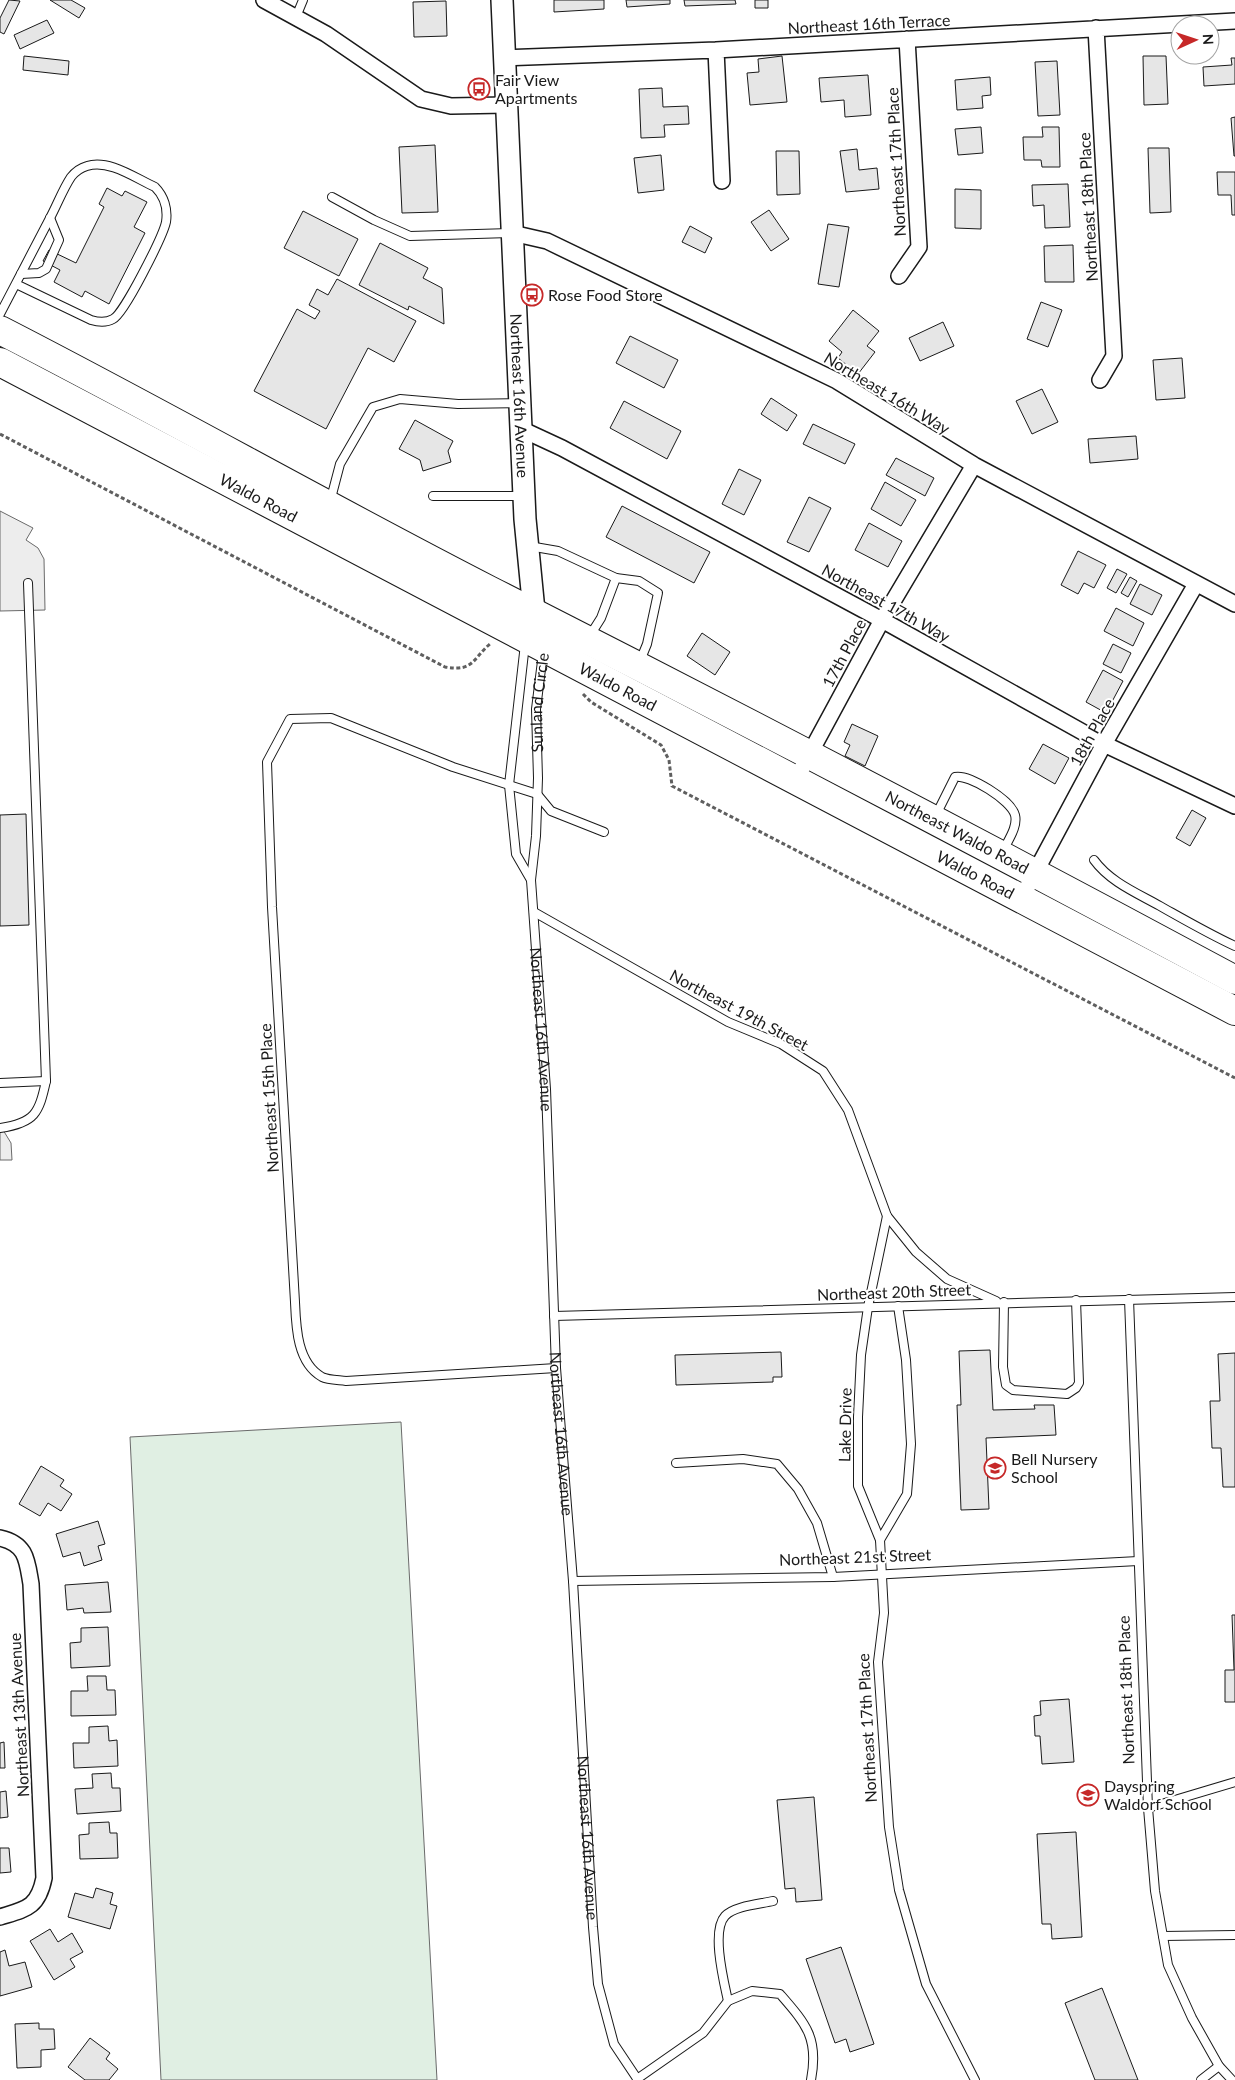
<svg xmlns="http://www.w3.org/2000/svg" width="1235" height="2080" font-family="Lato,sans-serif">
	<rect width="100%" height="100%" fill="#fff"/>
	<path fill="#e0efe3" stroke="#6a6a6a" d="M401 1422 437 2080H161L130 1437Z"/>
	<path fill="#ededed" stroke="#6a6a6a" d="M0 511 33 528 26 540 38 548 44 559 45 610 0 611Z
		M0 1125 11 1143 12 1160H0Z"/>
	<path fill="#e6e6e6" stroke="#1a1a1a" d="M9 0 20 1 4 34 0 32V18Z
		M50 0H71L85 8 79 18Z
		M554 0H604V9L554 12Z
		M626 0H670V4L627 7Z
		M684 0H735L736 4 685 6Z
		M755 0H768V8H755Z
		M446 1 447 36 414 37 413 2Z
		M47 20 54 33 20 49 14 35Z
		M24 56 69 61 68 75 23 70Z
		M782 56 787 102 750 105 747 73 759 72 758 59Z
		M1143 56H1166L1168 104 1144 105Z
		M1231 58H1235V84L1204 86 1203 67 1232 65Z
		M1057 61 1060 115 1038 116 1035 62Z
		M868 75 871 115 845 117 844 100 821 102 819 78Z
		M990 77 991 95 982 96 983 108 957 110 955 80Z
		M662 88 663 107 688 106 689 124 664 125 665 137 641 138 639 89Z
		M1235 117V156H1234L1231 118Z
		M981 127 983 153 958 155 955 129Z
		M1042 127H1059L1060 167H1042L1041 160H1024L1023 137H1043Z
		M435 145 438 212 402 213 399 147Z
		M1148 148H1169L1171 212 1150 213Z
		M857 149 859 170 877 168 879 189 846 192 840 151Z
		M776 151H799L800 194 777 195Z
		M661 155 664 190 638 193 634 158Z
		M1217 172H1235V215H1232L1231 195H1218Z
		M1068 184 1070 227 1045 228 1044 205 1033 206 1032 185Z
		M107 188 122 196 125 191 147 202 134 227 145 233 109 304 85 291 82 297 54 282 60 270 43 261 49 250 76 263 104 207 99 204Z
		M955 189 981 190V229L955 228Z
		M769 210 789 239 771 251 751 222Z
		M303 211 358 239 339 276 284 248Z
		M828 224 849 227 839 287 818 284Z
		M690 226 712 238 705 253 682 242Z
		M380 243 428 268 423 278 442 288 444 324 409 306 408 310 359 285Z
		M1073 245 1074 282H1045L1044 246Z
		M337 279 416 321 394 362 368 348 326 429 254 391 297 309 315 319 320 311 309 305 317 289 328 295Z
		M1041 302 1062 310 1048 347 1027 339Z
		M853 310 879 331 867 346 875 352 858 374 838 358 842 352 829 341Z
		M943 322 954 346 920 361 909 338Z
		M630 336 678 360 664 388 616 363Z
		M1182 358 1185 398 1156 400 1153 360Z
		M1042 389 1058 422 1032 434 1016 401Z
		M771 398 797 415 787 431 761 414Z
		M624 401 681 431 667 459 610 428Z
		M415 420 453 441 448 451 451 462 423 471 420 460 399 449Z
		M813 424 855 444 845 464 803 444Z
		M1136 436 1138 459 1090 463 1088 439Z
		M896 458 934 478 925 496 886 475Z
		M739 469 761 480 744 515 722 504Z
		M885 482 916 500 901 526 871 509Z
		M809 497 831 508 809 552 787 542Z
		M622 506 710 552 694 583 606 537Z
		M869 523 902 541 888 567 855 550Z
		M1078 551 1106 565 1094 588 1084 583 1078 594 1061 585Z
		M1117 569 1127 574 1116 593 1107 588Z
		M1130 577 1137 581 1128 597 1121 593Z
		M1140 584 1162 595 1152 615 1130 604Z
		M1116 608 1144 623 1133 646 1104 631Z
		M702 633 730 652 715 675 687 656Z
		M1113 644 1131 653 1121 673 1103 664Z
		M1103 670 1123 681 1106 713 1086 702Z
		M852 724 878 736 865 766 845 756 850 745 844 742Z
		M1043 744 1069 758 1055 784 1029 769Z
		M1192 810 1206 818 1190 846 1176 838Z
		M26 814 29 925 0 926V815Z
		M990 1350 993 1410 1035 1409 1034 1405H1054L1056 1435 986 1438 989 1509 961 1510 957 1405H961L959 1351Z
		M781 1352 782 1377H773V1382L676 1385 675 1355Z
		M1235 1353V1487H1223L1221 1448H1212L1210 1401H1220L1218 1354Z
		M41 1466 64 1480 60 1486 72 1494 61 1511 48 1503 40 1516 19 1504Z
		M98 1521 105 1544 98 1546 102 1560 84 1566 80 1552 63 1557 56 1534Z
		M108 1582 111 1612 84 1613 83 1608 67 1610 65 1585Z
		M1232 1615H1235V1702H1225V1670H1234Z
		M108 1627 110 1666 71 1668 70 1643 81 1642V1628Z
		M87 1676H106L107 1690H115L116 1715 71 1716V1691H88Z
		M1069 1699 1074 1762 1042 1764 1040 1736H1035L1034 1716 1041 1715 1040 1701Z
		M108 1726 109 1741 117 1740 118 1766 74 1768 73 1743H89V1727Z
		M4 1742 5 1768H0V1743Z
		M111 1773 112 1788H120L121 1811 77 1814 75 1789 93 1788 92 1774Z
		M6 1791 8 1817 0 1818V1792Z
		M814 1797 822 1900 796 1902 795 1888 785 1889 777 1800Z
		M109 1822 110 1833H117L118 1858 80 1859 79 1835 89 1834V1823Z
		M1076 1832 1082 1937 1052 1939 1051 1924H1042L1037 1834Z
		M0 1848H9L11 1872 0 1873Z
		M96 1888 113 1893 110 1904 117 1906 110 1929 68 1917 75 1893 93 1898Z
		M50 1929 58 1942 72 1933 83 1952 70 1959 75 1967 54 1980 30 1941Z
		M841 1947 874 2044 850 2052 846 2039 835 2043 806 1959Z
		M5 1950 9 1966 25 1962 32 1987 0 1996V1952Z
		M1102 1988 1138 2080H1095L1065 2003Z
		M39 2023V2029H54L55 2049 41 2050V2067L17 2068 15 2024Z
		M90 2038 110 2053 106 2059 118 2069 109 2080H85L68 2067Z"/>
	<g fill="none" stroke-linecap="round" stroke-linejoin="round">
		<g stroke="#1a1a1a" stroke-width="10">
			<g id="lane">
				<path d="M296 17 303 0"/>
				<path d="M332 197 374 220 410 236 510 233"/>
				<path d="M21 274 39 273 46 269 59 240 50 218"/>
				<path d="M0 314C17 282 33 250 50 218 57 205 63 189 71 177 75 172 80 168 87 166 109 159 135 178 155 187 164 196 168 209 166 222 163 236 124 314 113 319 106 323 98 322 91 320L16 284"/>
				<path d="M433 496H524"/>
				<path d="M330 502 340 464 373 407 400 399 458 404 518 403"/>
				<path d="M529 546 558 551 616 578 601 618 589 637"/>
				<path d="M616 578 639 581 658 593 647 644 640 661"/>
				<path id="s1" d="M525 644 509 785 516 854 531 880 546 1089 556 1368 573 1581 593 1927 598 1984 614 2044 638 2080"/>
				<path d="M537 794 453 767 331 718 290 719 267 762 272 907 295 1302C296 1327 297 1363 322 1377 328 1380 339 1380 346 1381L556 1368"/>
				<path d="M537 794 551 811 604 832"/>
				<path d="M936 815 955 777C969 774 1011 800 1015 815 1018 827 1008 840 1003 851"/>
				<path d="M1094 860C1110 882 1137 893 1160 906 1185 920 1209 934 1235 946"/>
				<path id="s2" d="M531 880 536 836 538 778 536 709 543 653"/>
				<path d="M534 912 728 1022 781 1044 823 1071 848 1110 887 1216 916 1252 947 1279 996 1301"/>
				<path d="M0 1083 46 1081"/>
				<path d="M0 1128C35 1123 39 1113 46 1081L28 583"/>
				<path d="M1129 1299 1148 1808 1155 1891 1168 1965 1192 2018 1219 2066 1232 2080"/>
				<path d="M1004 1302 1003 1367 1006 1385 1013 1390 1067 1394 1076 1388 1079 1383 1076 1300"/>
				<path d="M898 1306 906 1360 911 1444 907 1494 880 1540 884 1613 878 1662 889 1827 899 1890 926 1984 975 2080"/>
				<path d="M554 1316 1235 1297"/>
				<path d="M676 1463 743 1459 777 1464 798 1489 817 1523 833 1577"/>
				<path d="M880 1540 858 1486V1417L861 1355 868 1307 887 1216"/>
				<path d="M573 1581 833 1577 1138 1561"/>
				<path d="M1148 1808 1235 1782"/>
				<path d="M1163 1936 1235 1935"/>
				<path d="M728 2001C724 1982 711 1931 725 1916 734 1906 760 1904 773 1901"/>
				<path d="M637 2079 703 2033 728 2001 752 1991 780 1994C806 2024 819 2038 811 2080"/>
				<path d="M1201 2080 1219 2066"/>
			</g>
		</g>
		<g stroke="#1a1a1a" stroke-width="18">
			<path id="street" d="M264 0 326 34 421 99 451 106 506 105
				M1096 28 1114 356 1100 380
				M716 50 722 181
				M504 58 716 50 1235 21
				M512 233 547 241 837 381 974 465 1235 604
				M899 276 919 247 907 39
				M521 429 562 448 882 620 1104 744 1235 806
				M795 781 882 620 974 465
				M1021 899 1104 744 1196 584
				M0 1538C27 1544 27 1561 31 1584L44 1878C38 1908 26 1909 0 1917"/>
		</g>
		<g stroke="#1a1a1a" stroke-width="24">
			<g id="secondary">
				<path id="s3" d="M502 0 525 519 534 611 537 623"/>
			</g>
		</g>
		<g stroke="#1a1a1a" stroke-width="30">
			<g id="highway">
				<path id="s4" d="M0 330C164 414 325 506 489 590 739 717 988 847 1235 980"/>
				<path id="s5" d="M0 362 1235 1011"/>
			</g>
		</g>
		<path stroke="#5f5f5f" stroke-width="3" stroke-dasharray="4 2.5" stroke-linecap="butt" d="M0 434 445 667C474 672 472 659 491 643
			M583 694 591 702 661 745 669 760 672 786 1235 1078"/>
		<use href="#lane" stroke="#fff" stroke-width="8"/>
		<use href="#street" stroke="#fff" stroke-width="15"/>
		<use href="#secondary" stroke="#fff" stroke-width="21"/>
		<use href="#highway" stroke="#fff" stroke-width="28"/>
	</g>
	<defs>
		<g id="bus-ring" transform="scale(1.125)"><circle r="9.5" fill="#fff" stroke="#c62828" stroke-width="1.5"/><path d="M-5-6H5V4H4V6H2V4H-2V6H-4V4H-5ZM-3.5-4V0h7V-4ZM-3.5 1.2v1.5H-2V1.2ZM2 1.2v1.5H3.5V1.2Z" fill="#c62828"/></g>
		<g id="school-ring" transform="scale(1.125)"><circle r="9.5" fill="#fff" stroke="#c62828" stroke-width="1.5"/><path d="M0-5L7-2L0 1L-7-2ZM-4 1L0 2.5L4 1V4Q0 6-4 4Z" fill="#c62828"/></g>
	</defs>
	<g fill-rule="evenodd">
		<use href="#bus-ring" x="479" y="89"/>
		<use href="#bus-ring" x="532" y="295"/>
		<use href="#school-ring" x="995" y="1468"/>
		<use href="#school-ring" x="1088" y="1795"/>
	</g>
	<g text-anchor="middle" stroke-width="4" stroke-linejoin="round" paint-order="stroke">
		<g font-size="16" fill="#1a1a1a" stroke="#fff">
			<text transform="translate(869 24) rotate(-3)" y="6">Northeast 16th Terrace</text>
			<text transform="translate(896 162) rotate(-93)" y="6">Northeast 17th Place</text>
			<text transform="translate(1088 207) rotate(-93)" y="6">Northeast 18th Place</text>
			<text transform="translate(887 393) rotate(31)" y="6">Northeast 16th Way</text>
			<text dy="6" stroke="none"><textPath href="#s3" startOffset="396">Northeast 16th Avenue</textPath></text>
			<text dy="6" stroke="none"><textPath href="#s5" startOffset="292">Waldo Road</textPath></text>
			<text transform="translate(886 603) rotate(29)" y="6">Northeast 17th Way</text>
			<text transform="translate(844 653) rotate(-62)" y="6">17th Place</text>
			<text dy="6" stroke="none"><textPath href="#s5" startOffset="698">Waldo Road</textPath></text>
			<text dy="6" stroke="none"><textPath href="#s2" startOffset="178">Sunland Circle</textPath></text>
			<text transform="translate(1092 732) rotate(-61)" y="6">18th Place</text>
			<text dy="6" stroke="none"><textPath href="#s4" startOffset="1081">Northeast Waldo Road</textPath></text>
			<text dy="6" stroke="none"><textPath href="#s5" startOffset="1102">Waldo Road</textPath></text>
			<text transform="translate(739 1010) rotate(28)" y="6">Northeast 19th Street</text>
			<text dy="6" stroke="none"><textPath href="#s1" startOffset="391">Northeast 16th Avenue</textPath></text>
			<text transform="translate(269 1098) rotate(-93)" y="6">Northeast 15th Place</text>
			<text transform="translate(894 1292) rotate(-2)" y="6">Northeast 20th Street</text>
			<text transform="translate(845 1425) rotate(-89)" y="6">Lake Drive</text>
			<text dy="6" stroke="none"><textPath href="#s1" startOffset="796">Northeast 16th Avenue</textPath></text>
			<text transform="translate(855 1557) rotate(-2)" y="6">Northeast 21st Street</text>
			<text transform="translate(1126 1690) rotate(-92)" y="6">Northeast 18th Place</text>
			<text transform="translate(19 1715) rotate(-93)" y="6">Northeast 13th Avenue</text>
			<text transform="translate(867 1728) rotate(-93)" y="6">Northeast 17th Place</text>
			<text dy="6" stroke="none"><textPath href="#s1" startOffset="1201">Northeast 16th Avenue</textPath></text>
		</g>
		<g font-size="16" fill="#1a1a1a" stroke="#fff" text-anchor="start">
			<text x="495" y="86">Fair View<tspan x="495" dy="18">Apartments</tspan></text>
			<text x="548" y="301">Rose Food Store</text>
			<text x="1011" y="1465">Bell Nursery<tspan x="1011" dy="18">School</tspan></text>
			<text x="1104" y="1792">Dayspring<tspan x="1104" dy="18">Waldorf School</tspan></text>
		</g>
	</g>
	<g transform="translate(1195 40) rotate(87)"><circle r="24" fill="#ffffff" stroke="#a3a3a3"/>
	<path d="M0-4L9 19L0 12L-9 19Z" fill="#c62828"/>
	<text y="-8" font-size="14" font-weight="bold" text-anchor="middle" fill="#1a1a1a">N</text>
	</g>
</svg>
